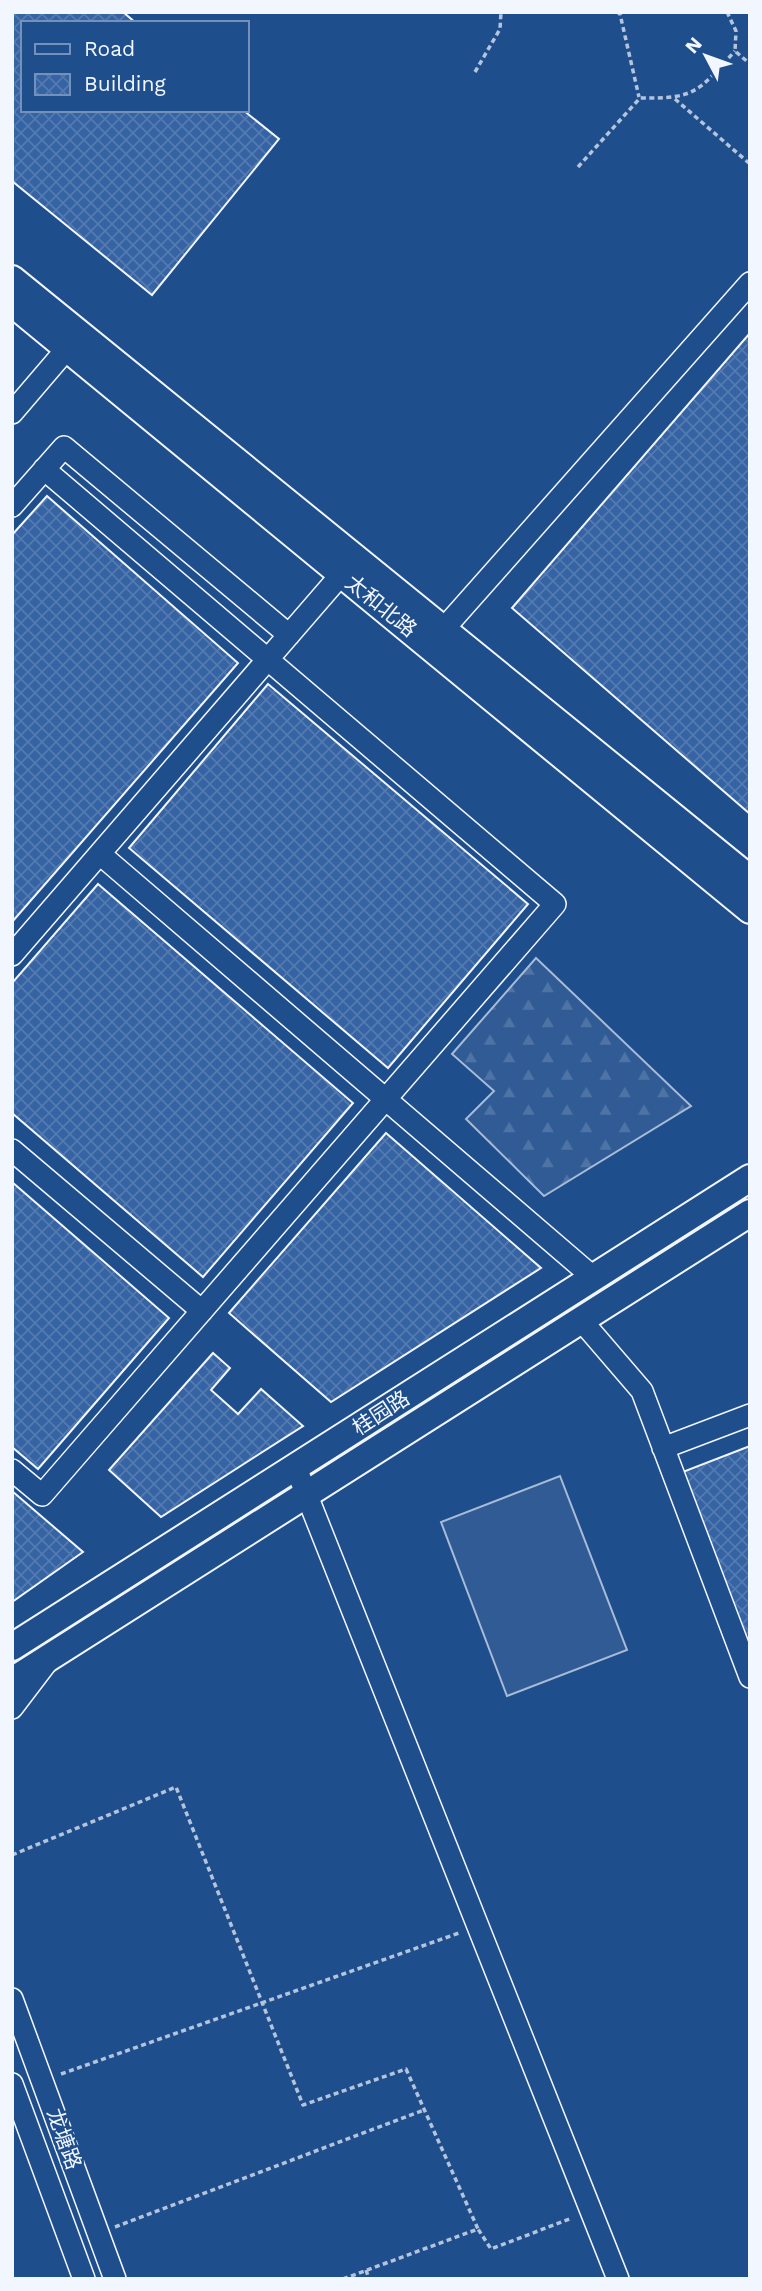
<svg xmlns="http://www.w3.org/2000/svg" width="762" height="2291" font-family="'Work Sans','Noto Sans SC',sans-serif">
	<defs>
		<pattern id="forest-firs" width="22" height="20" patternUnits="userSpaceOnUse" patternTransform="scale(1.75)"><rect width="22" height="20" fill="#305b95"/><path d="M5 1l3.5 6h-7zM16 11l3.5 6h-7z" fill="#4e73a5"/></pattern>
		<pattern id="building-cross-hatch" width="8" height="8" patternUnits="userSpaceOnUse" patternTransform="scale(1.75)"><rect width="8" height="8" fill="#3563a3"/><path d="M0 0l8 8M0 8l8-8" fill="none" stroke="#537ab1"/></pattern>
	</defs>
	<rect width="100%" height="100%" fill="#1f4e8c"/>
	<path fill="url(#forest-firs)" stroke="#a8bbd7" stroke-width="2" d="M536 958 691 1106 544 1196 466 1119 494 1091 452 1054Z"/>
	<path fill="#305b95" stroke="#a8bbd7" stroke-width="2" d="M560 1476 627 1650 507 1696 441 1522Z"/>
	<path fill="url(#building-cross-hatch)" stroke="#f2f6ff" stroke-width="2" d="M12 12H123L136 23H23V110H243L279 139 152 295 12 181Z
		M750 333V814L512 608Z
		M47 496 238 663 12 922V535Z
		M268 684 528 904 388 1068 129 848Z
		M98 884 353 1103 203 1277 12 1113V983Z
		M386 1133 541 1268 331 1402 229 1313Z
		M12 1182 169 1318 38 1469 12 1447Z
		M213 1353 230 1368 211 1390 238 1414 261 1389 303 1426 161 1517 109 1470Z
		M750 1446V1655L680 1473Z
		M12 1491 83 1552 12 1602Z"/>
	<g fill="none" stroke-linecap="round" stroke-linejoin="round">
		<g stroke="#f2f6ff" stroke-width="24">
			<path id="minor" d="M12 413 77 337
				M12 506 64 447 289 635
				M433 641 750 283
				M100 854 594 1278
				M12 955 352 562
				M12 1150 202 1311
				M581 1320 642 1391 750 1677
				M663 1448 750 1415
				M296 1468 618 2279
				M12 1470 42 1495 555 904 44 469
				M12 1708 47 1662
				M12 1999 115 2279
				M12 2084 84 2279"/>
		</g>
		<g stroke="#f2f6ff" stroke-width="30">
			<path id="major" d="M12 279 750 879
				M12 303 750 910
				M12 1647 750 1178
				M12 1681 750 1213"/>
		</g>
		<path stroke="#b3c4dc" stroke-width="3.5" stroke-dasharray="5 3.5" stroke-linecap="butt" d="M617 12 620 14 639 97
			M727 12 736 31 735 51 750 64
			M475 72 500 29 501 12
			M675 99 750 164
			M578 167 640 98C697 99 698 91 735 51
			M12 1855 176 1787 303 2105 406 2069 478 2229
			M61 2074 459 1933
			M115 2227 424 2110
			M366 2270 369 2279
			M343 2279 478 2229 491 2249 572 2218"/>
		<use href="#minor" stroke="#1f4e8c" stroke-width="21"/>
		<use href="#major" stroke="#1f4e8c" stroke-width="26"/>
	</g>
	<g text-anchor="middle" stroke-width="5" stroke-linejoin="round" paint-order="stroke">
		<g font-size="21" fill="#f2f6ff" stroke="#1f4e8c">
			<text transform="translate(381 606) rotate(39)" y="7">太和北路</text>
			<text transform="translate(381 1413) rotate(-33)" y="7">桂园路</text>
			<text transform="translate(64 2139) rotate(70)" y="7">龙塘路</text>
		</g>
	</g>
	<rect width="762" height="2291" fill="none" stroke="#f2f6ff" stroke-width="28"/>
	<rect x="21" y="21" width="228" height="91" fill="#1f4e8c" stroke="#7391ba" stroke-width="2"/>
	<rect x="35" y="44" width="35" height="10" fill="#1f4e8c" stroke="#7391ba" stroke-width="2"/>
	<text x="84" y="56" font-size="21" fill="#f2f6ff">Road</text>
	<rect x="35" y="74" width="35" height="21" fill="url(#building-cross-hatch)" stroke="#7391ba" stroke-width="2"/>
	<text x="84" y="91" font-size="21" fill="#f2f6ff">Building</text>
	<g transform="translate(706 56) rotate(311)" stroke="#1f4e8c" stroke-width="5" paint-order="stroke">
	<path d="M0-5L12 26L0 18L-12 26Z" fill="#f2f6ff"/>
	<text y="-10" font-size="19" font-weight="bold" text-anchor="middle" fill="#f2f6ff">N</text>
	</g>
</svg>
